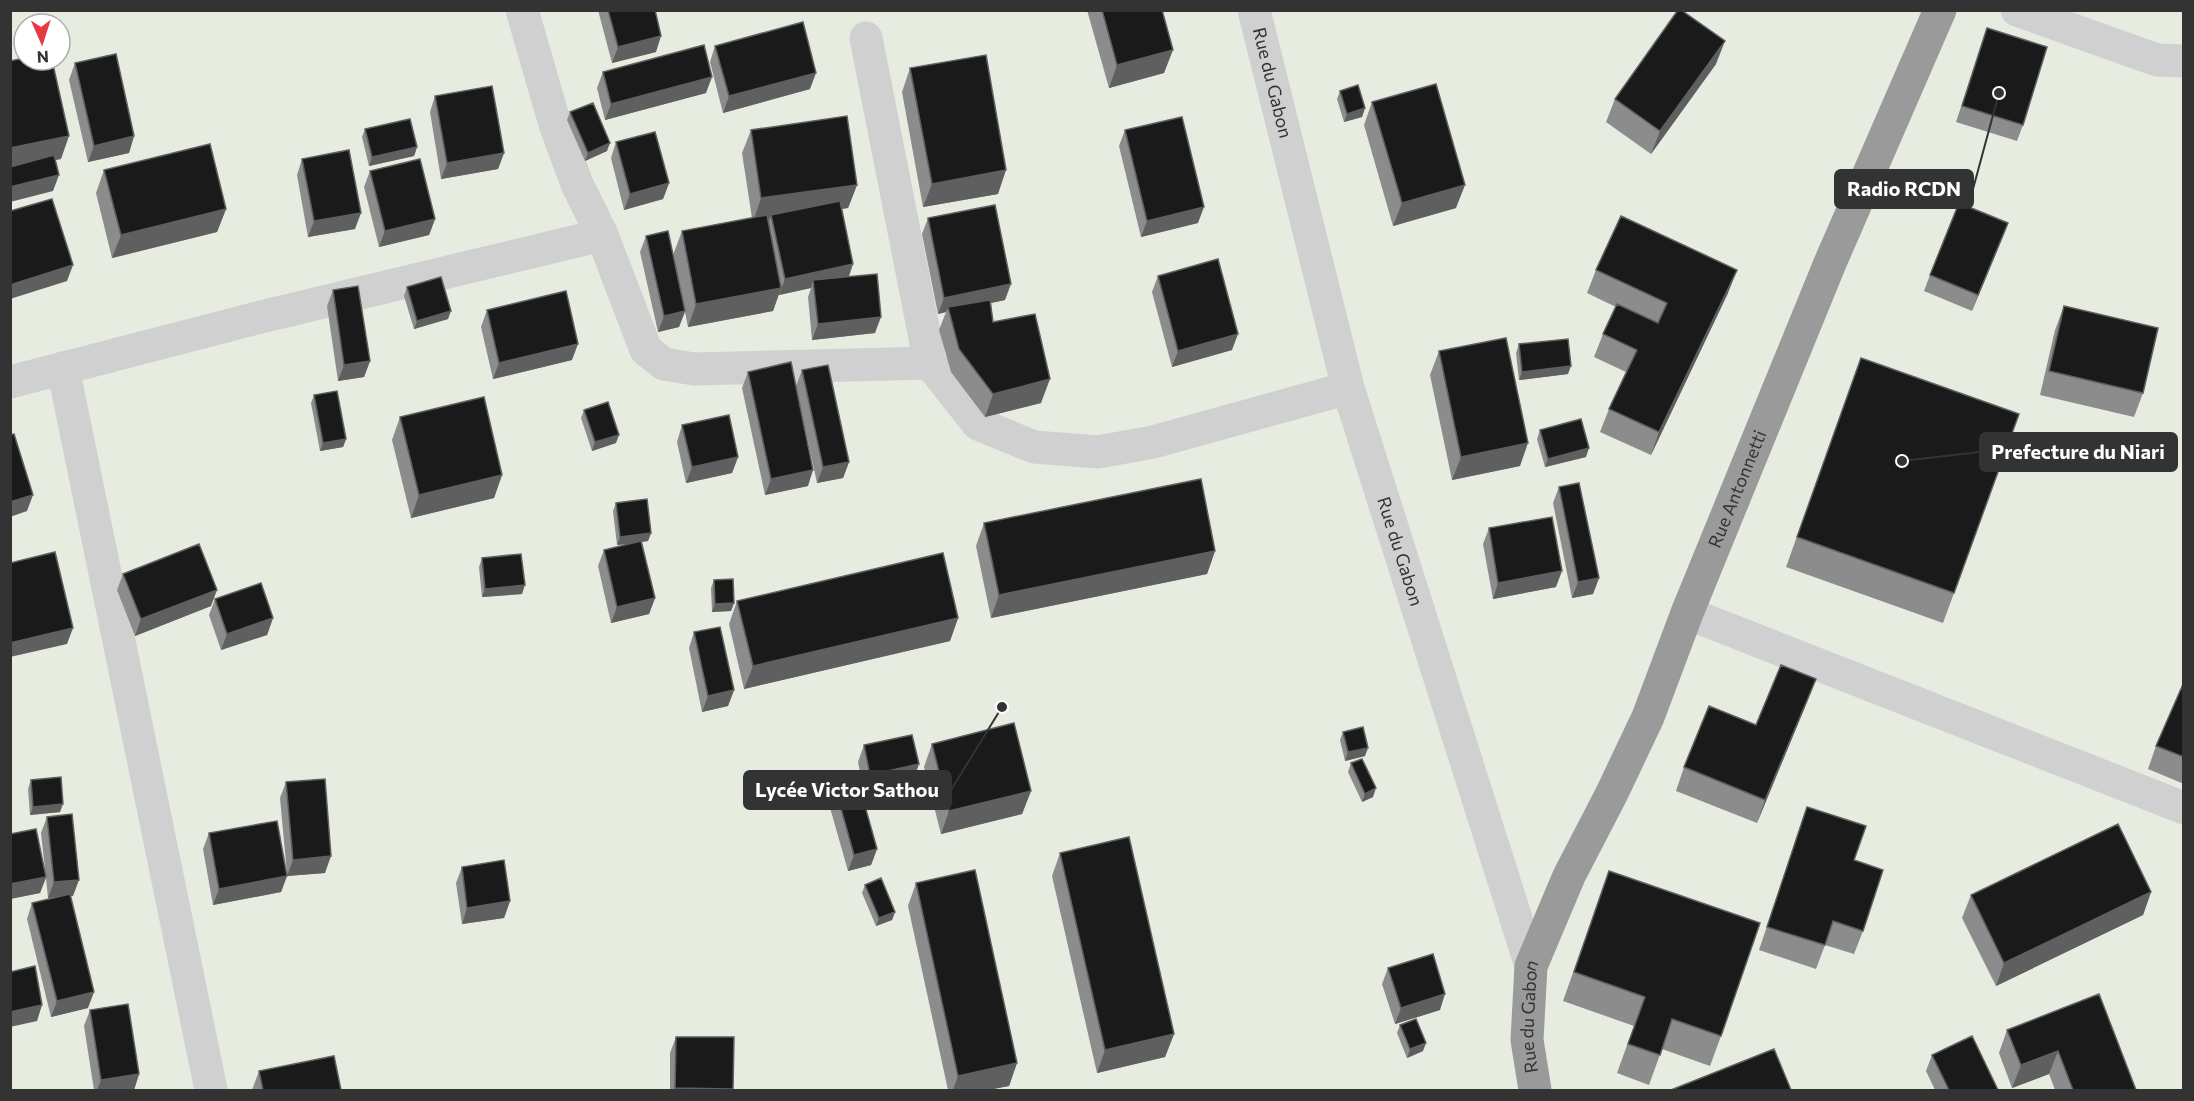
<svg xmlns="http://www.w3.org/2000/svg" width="2194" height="1101" font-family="Commissioner,sans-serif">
	<rect width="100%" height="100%" fill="#fff"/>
	<path fill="#e6ecdf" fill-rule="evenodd" d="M11 11H2183V1090H11ZM24 24H60V60H24Z"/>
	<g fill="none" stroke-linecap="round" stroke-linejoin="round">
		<g stroke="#d0d0d0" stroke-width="33">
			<path d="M522 10 555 124 577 184 602 235 646 350 664 364 694 369 930 363 978 424 1034 447 1098 452 1153 442 1348 388"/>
			<path id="s1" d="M1254 10 1348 388 1531 966"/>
			<path d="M2017 10 2157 60 2184 61"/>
			<path d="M866 38 930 363"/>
			<path d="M63 368 211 1090"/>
			<path d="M10 382 261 317 602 235"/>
			<path d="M1687 613 2184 808"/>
		</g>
		<path stroke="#9a9a9a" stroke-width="33" id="s2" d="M1535 1090 1527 1040 1531 966 1569 876 1612 793 1648 717 1687 613 1830 263 1940 10"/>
	</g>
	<path fill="#8c8c8c" d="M598 10H655L656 52 612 63Z
		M1087 10H1162L1164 73 1109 88Z
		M1987 28 2023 125 2017 141 1956 122Z
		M715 46 810 89 723 113 710 62Z
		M75 63 134 136 129 153 88 162 69 80Z
		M1716 64 1651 154 1606 122 1615 99Z
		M910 68 998 194 923 207 902 92Z
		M603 72 706 93 605 120 597 88Z
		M1340 91 1365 108 1362 117 1344 122 1337 99Z
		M435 96 504 153 498 169 441 179 430 112Z
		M1372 102 1456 208 1393 226 1364 125Z
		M570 112 607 151 585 161 567 120Z
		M365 129 417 147 414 156 369 166 362 137Z
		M751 130 857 185 848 208 841 209 853 264 849 277 875 333 812 340 808 297 811 288 779 295V294L773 311 688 327 685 312 679 327 658 332 640 252 646 236 673 255 682 231 752 218 742 153Z
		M1125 130 1198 223 1141 237 1119 146Z
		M616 142 669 183 663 199 624 210 611 158Z
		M302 159 355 229 308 237 297 175Z
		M104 170 226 209 217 232 112 258 96 193Z
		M370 171 435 219 429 235 379 247 364 187Z
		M928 218 1005 300 991 303 993 322 1041 403 985 417 951 372 939 330 946 312 938 314 922 234Z
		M2008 223 1972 311 1924 291 1930 275Z
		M1596 270 1728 293 1651 455 1600 432 1609 409 1626 372 1594 357 1603 334 1616 307 1587 293Z
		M1158 276 1232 350 1172 367 1152 292Z
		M407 287 448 319 414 329 404 296Z
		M333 290 370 361 364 377 338 381 327 306Z
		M2064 306 2143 393 2134 417 2040 395 2055 330Z
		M487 310 572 360 493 379 481 327Z
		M1519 344 1568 374 1519 380 1516 353Z
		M1439 351 1520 466 1452 480 1430 375Z
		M1861 358 1954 593 1943 623 1786 567Z
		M802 370 849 462 843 478 817 483 796 386Z
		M748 372 808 486 765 495 742 388Z
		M314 395 346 439 343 447 320 451 311 403Z
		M584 410 616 443 592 451 581 418Z
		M400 417 502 475 494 498 411 518 392 440Z
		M682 425 738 457 732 473 686 483 677 442Z
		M1540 430 1586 457 1545 467 1537 439Z
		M1559 487 1599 578 1593 594 1572 598 1553 503Z
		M616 503 651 533 648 541 642 542 655 598 649 614 611 623 598 566 604 550 630 544 617 545 613 511Z
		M984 523 1215 551 1207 574 991 618 976 546Z
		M1489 528 1556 587 1493 599 1483 544Z
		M482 558 522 594 482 597 479 567Z
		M123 574 211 606 135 636 117 590Z
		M714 580 734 603 731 611 712 612 711 588Z
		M215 599 273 618 267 635 221 650 209 615Z
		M737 601 958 618 950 641 744 689 729 624Z
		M694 632 734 690 728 706 702 712 689 648Z
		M1816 679 1807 702 1757 823 1676 791 1684 767 1756 725Z
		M2184 682V784L2148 769 2156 746Z
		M1343 732 1365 756 1345 761 1340 740Z
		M932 744 1031 791 1022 814 941 834 924 767Z
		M864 745 919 764 913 780 864 791 858 762Z
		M1351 763 1373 797 1362 802 1348 772Z
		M31 780 60 812 30 815 28 789Z
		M833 780 877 849 871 865 848 871 827 797Z
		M286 782 325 873 287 876 281 892 213 905 203 849 209 833 287 874 280 798Z
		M1807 807 1854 860 1863 931 1854 954 1825 945 1816 969 1759 950Z
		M47 817 73 896H71L88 1008 51 1017 27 919 32 903 56 897 48 898 46 878 40 893 10 899V834L45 869 41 833Z
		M1060 853 1174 1034 1165 1057 1097 1073 1052 876Z
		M462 867 510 901 504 918 462 924 456 883Z
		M1609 871 1721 1036 1710 1066 1662 1049 1649 1085 1617 1073 1634 1026 1563 1001Z
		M916 883 1017 1063 1009 1086 988 1090H948L908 906Z
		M865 885 895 912 892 920 876 926 862 893Z
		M2151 892 2143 915 1996 986 1962 918 1971 895Z
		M1388 968 1440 1010 1395 1024 1382 984Z
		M2099 994 2136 1090H2055L2049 1074 2012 1088 1999 1053 2007 1030Z
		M90 1010 139 1074 134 1090H94L84 1026Z
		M1400 1025 1423 1051 1407 1058 1397 1033Z
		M676 1037 732 1090H670V1053Z
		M1932 1055 1998 1090H1935L1926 1071Z
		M259 1071 263 1090H252Z"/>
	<path fill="#5f5f5f" d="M661 36 656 52 612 63 618 47Z
		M1725 41 1716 64 1651 154 1660 131Z
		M1173 50 1164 73 1109 88 1117 65Z
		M816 73 810 89 723 113 729 96Z
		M712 77 706 93 605 120 611 104Z
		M1365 108 1362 117 1344 122 1347 114Z
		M69 136 61 159 10 170V148Z
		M134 136 129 153 88 162 94 146Z
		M610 143 607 151 585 161 588 153Z
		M417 147 414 156 369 166 372 157Z
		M504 153 498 169 441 179 447 163Z
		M1006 170 998 194 923 207 932 184Z
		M59 175 53 191 10 202V187Z
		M669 183 663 199 624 210 630 194Z
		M857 185 848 208 772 219 771 215 770 219 753 222 761 198Z
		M1465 185 1456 208 1393 226 1402 203Z
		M1204 207 1198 223 1141 237 1147 221Z
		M226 209 217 232 112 258 121 235Z
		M361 213 355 229 308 237 314 221Z
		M435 219 429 235 379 247 385 231Z
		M2008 223 2002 239 1972 311 1978 295Z
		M853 264 847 280H813L811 288 779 295 785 279Z
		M73 265 67 281 10 299V285Z
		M1737 270 1728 293 1651 455 1659 432Z
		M1011 284 1005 300 949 312 948 307 946 312 938 314 944 298Z
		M781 288 773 311 688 327 696 304Z
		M451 311 448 319 414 329 417 321Z
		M685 311 679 327 658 332 664 316Z
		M881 317 875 333 812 340 818 324Z
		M1238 334 1232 350 1172 367 1178 351Z
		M578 344 572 360 493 379 499 363Z
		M370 361 364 377 338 381 344 365Z
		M1571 366 1568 374 1519 380 1522 372Z
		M1050 379 1041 403 985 417 993 394Z
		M619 435 616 443 592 451 595 442Z
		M346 439 343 447 320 451 323 443Z
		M1528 443 1520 466 1452 480 1461 457Z
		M1589 448 1586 457 1545 467 1548 459Z
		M738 457 732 473 686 483 692 467Z
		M849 462 843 478 817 483 823 467Z
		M813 470 808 486 765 495 771 479Z
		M502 475 494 498 411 518 419 495Z
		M33 495 27 511 10 517V502Z
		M651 533 648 541 617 545 620 537Z
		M1215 551 1207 574 991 618 999 595Z
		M1562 571 1556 587 1493 599 1498 583Z
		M1599 578 1593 594 1572 598 1578 582Z
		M525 585 522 594 482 597 485 589Z
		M217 590 211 606 135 636 141 619Z
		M655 598 649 614 611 623 617 607Z
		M734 603 731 611 712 612 715 604Z
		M273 618 267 635 221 650 227 634Z
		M958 618 950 641 744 689 753 666Z
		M73 628 67 644 10 657V643Z
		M1816 679 1807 702 1757 823 1765 800Z
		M734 690 728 706 702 712 708 696Z
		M1368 748 1365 756 1345 761 1348 752Z
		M919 764 913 780 864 791 870 775Z
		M1376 788 1373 797 1362 802 1365 794Z
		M1031 791 1022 814 941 834 949 811Z
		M63 804 60 812 30 815 33 807Z
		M877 849 871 865 848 871 854 855Z
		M331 856 325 873 287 876 293 860Z
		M287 876 281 892 213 905 219 889Z
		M46 877 40 893 10 899V884Z
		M79 880 73 896 48 898 54 882Z
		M2151 892 2143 915 1996 986 2004 963Z
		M510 901 504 918 462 924 467 908Z
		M895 912 892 920 876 926 879 918Z
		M94 992 88 1008 51 1017 57 1001Z
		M1445 994 1440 1010 1395 1024 1401 1008Z
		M42 1005 37 1021 10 1027V1012Z
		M1174 1034 1165 1057 1097 1073 1105 1050Z
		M1426 1043 1423 1051 1407 1058 1410 1049Z
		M2058 1051 2049 1074 2012 1088 2021 1065Z
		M1017 1063 1009 1086 988 1090H953L958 1076Z
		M139 1074 134 1090H97L101 1080Z
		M675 1088 733 1089 732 1090H675Z"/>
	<path fill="#1a1a1a" stroke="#5f5f5f" stroke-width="1.5" d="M608 10H655L661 36 618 47Z
		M1102 10H1162L1173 50 1117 65Z
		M1678 10H1681L1725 41 1660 131 1615 99Z
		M803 22 816 73 729 96 715 46Z
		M1987 28 2047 47 2023 125 1962 106Z
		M704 45 712 77 611 104 603 72Z
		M116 54 134 136 94 146 75 63Z
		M986 55 1006 170 932 184 910 68Z
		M24 58V60H52L69 136 10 148V61Z
		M1436 84 1465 185 1402 203 1372 102Z
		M1358 85 1365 108 1347 114 1340 91Z
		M492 86 504 153 447 163 435 96Z
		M593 103 610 143 588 153 570 112Z
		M847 116 857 185 761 198 751 130Z
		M1182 117 1204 207 1147 221 1125 130Z
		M410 119 417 147 372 157 365 129Z
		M655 132 669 183 630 194 616 142Z
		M210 144 226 209 121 235 104 170Z
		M349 150 361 213 314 221 302 159Z
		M54 155 59 175 10 187V167Z
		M420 159 435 219 385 231 370 171Z
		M52 199 73 265 10 285V211Z
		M840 201 853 264 785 279 771 215Z
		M1959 203 2008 223 1978 295 1930 275Z
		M995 205 1011 284 944 298 928 218Z
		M767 215 781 288 696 304 682 231Z
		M1621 216 1737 270 1659 432 1609 409 1637 350 1603 334 1617 304 1658 323 1667 303 1596 270Z
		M668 231 685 311 664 316 646 236Z
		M1218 259 1238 334 1178 351 1158 276Z
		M877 274 881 317 818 324 813 280Z
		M441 277 451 311 417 321 407 287Z
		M358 286 370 361 344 365 333 290Z
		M566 291 578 344 499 363 487 310Z
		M990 300 993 322 1035 314 1050 379 993 394 959 349 948 307Z
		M2064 306 2158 328 2143 393 2049 371Z
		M1506 338 1528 443 1461 457 1439 351Z
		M1568 339 1571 366 1522 372 1519 344Z
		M1861 358 2019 414 1954 593 1797 537Z
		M791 362 813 470 771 479 748 372Z
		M828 365 849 462 823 467 802 370Z
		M337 391 346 439 323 443 314 395Z
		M484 397 502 475 419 495 400 417Z
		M608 402 619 435 595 442 584 410Z
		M729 415 738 457 692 467 682 425Z
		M1581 419 1589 448 1548 459 1540 430Z
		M14 434 33 495 10 502V435Z
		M1201 479 1215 551 999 595 984 523Z
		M1579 483 1599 578 1578 582 1559 487Z
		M647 499 651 533 620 537 616 503Z
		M1552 517 1562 571 1498 583 1489 528Z
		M641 541 655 598 617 607 604 550Z
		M199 544 217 590 141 619 123 574Z
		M55 552 73 628 10 643V563Z
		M943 553 958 618 753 666 737 601Z
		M521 554 525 585 485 589 482 558Z
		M733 579 734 603 715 604 714 580Z
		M261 583 273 618 227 634 215 599Z
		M720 627 734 690 708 696 694 632Z
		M1781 665 1816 679 1765 800 1684 767 1709 706 1756 725Z
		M2184 682V757L2156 746Z
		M1014 723 1031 791 949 811 932 744Z
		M1363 727 1368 748 1348 752 1343 732Z
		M912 735 919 764 870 775 864 745Z
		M1362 759 1376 788 1365 794 1351 763Z
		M856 774 877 849 854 855 833 780Z
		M61 777 63 804 33 807 31 780Z
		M325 779 331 856 293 860 286 782Z
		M1807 807 1866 826 1854 860 1883 870 1863 931 1833 921 1825 945 1767 927Z
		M72 814 79 880 54 882 47 817Z
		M277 821 287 876 219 889 209 833Z
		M2118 824 2151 892 2004 963 1971 895Z
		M36 829 46 877 10 884V834Z
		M1129 837 1174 1034 1105 1050 1060 853Z
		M504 860 510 901 467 908 462 867Z
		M975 870 1017 1063 958 1076 916 883Z
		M1609 871 1760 923 1721 1036 1672 1019 1660 1055 1628 1044 1645 997 1574 972Z
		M881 878 895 912 879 918 865 885Z
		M70 894 94 992 57 1001 32 903Z
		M1433 954 1445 994 1401 1008 1388 968Z
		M35 966 42 1005 10 1012V972Z
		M2099 994 2136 1090H2073L2058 1051 2021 1065 2007 1030Z
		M128 1004 139 1074 101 1080 90 1010Z
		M1416 1019 1426 1043 1410 1049 1400 1025Z
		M1972 1036 1998 1090H1949L1932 1055Z
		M676 1037H734L733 1089 675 1088Z
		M1774 1049 1791 1090H1671Z
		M334 1056 341 1090H263L259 1071Z"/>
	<g text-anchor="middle" stroke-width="6" stroke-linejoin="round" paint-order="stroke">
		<g font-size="18" fill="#333" stroke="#fff">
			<text dy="6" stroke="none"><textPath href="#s1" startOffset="75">Rue du Gabon</textPath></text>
			<text dy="6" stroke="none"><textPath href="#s2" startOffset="645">Rue Antonnetti</textPath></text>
			<text dy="6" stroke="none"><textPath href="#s1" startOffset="561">Rue du Gabon</textPath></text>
			<text dy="6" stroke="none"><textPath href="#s2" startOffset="74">Rue du Gabon</textPath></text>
		</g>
	</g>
	<path fill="none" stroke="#333" stroke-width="2" d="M1999 93L1973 189M1902 461L1980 452M1002 707L951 790"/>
	<g fill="#333" stroke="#fff" stroke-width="2">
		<circle cx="1999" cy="93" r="6"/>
		<circle cx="1902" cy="461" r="6"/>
		<circle cx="1002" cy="707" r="6"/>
	</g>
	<g fill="#333" stroke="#333" stroke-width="2">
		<rect x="1835" y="170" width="138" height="38" rx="6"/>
		<rect x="1980" y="433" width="197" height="38" rx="6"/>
		<rect x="744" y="771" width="207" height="38" rx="6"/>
	</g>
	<g font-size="20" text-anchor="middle" font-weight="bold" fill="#fff">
		<text x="1904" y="196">Radio RCDN</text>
		<text x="2078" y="459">Prefecture du Niari</text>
		<text x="847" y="797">Lycée Victor Sathou</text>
	</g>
	<rect width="2194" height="1101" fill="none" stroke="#333333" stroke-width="24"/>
	<g transform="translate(42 42) rotate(177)"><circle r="28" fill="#ffffff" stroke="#adadad" stroke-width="1.5"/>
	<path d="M0-4.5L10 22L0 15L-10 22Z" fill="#e63946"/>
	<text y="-9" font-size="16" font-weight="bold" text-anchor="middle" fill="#333333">N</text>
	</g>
</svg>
